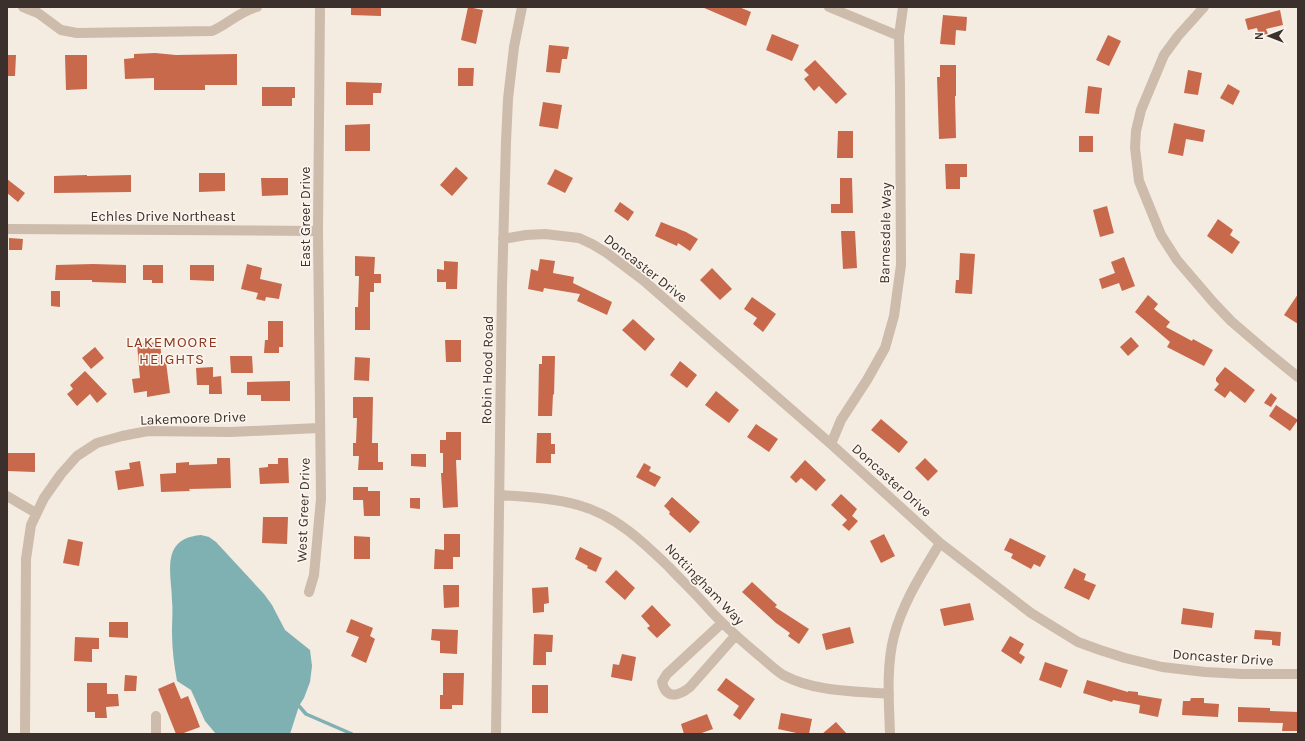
<svg xmlns="http://www.w3.org/2000/svg" width="1305" height="741" font-family="Karla,sans-serif">
	<rect width="100%" height="100%" fill="#f4ebe1"/>
	<path fill="#7fb0b2" d="M201 535 209 537 216 542 264 594 272 605 285 630 310 650 312 666 310 682 304 698 299 706 290 734H216L205 721 191 690 177 681C174 665 172 648 172 632 172 621 173 611 172 601 172 585 167 566 173 551 178 540 189 536 201 535Z"/>
	<g fill="none" stroke-linecap="round" stroke-linejoin="round">
		<path stroke="#7fb0b2" stroke-width="3.5" d="M299 706 306 714 352 734"/>
	</g>
	<path fill="#c8694b" d="M351 7H381V16L351 15Z
		M468 7 483 10 476 44 461 40Z
		M702 7H739L751 12 746 26Z
		M1280 10 1283 25 1266 29 1268 34 1259 36 1257 28 1248 30 1245 19Z
		M943 15 967 17 966 31 956 30 955 45 940 44Z
		M772 34 799 45 792 61 766 50Z
		M1108 35 1121 41 1109 66 1096 60Z
		M549 45 569 47 567 59H562L560 73 546 72Z
		M155 53 176 55 237 54V85H205V90H154V78L125 79 124 59 134 58V54Z
		M7 55H16L15 76H7Z
		M65 55H87V89L66 90Z
		M815 60 847 94 836 104 819 86 814 91 804 79 809 75 804 70Z
		M940 65H956V96H955L956 138 939 139 937 77H940Z
		M458 68H474L473 86H458Z
		M1188 70 1202 73 1198 95 1184 93Z
		M346 82 382 83 381 93H373V105H346Z
		M1228 84 1240 91 1233 105 1220 98Z
		M1088 86 1102 88 1099 114 1085 113Z
		M262 87H295V98H292V106H262Z
		M543 102 562 105 558 129 539 126Z
		M1174 123 1205 130 1203 142 1186 139 1183 156 1168 153Z
		M370 124V151H345V125Z
		M838 131H853V158H837Z
		M1079 136H1093V152H1079Z
		M945 164H967V177H960V189H946Z
		M456 167 468 178 452 196 440 185Z
		M555 169 573 178 565 193 547 184Z
		M199 173H225V191L199 192Z
		M87 175V176L131 175V192L54 193V176Z
		M261 178H288V195L262 196Z
		M840 178H852L853 213H831V204H840Z
		M7 179 25 193 18 202 7 193Z
		M620 202 634 212 628 221 614 211Z
		M1107 206 1114 233 1100 237 1093 210Z
		M1218 219 1233 230 1230 235 1240 242 1232 254 1207 236Z
		M661 222 686 232 698 239 690 251 678 243 677 246 655 236Z
		M841 231H855L857 268 843 269Z
		M9 238 23 239 22 250H9Z
		M960 253 975 254 972 294 955 293 956 280H959Z
		M355 256 375 257 374 274H381V283H374V292H370V330H355V307H358L359 276H355Z
		M1124 257 1135 286 1122 291 1119 283 1102 289 1099 279 1115 273 1111 262Z
		M540 259 555 261 553 273 574 277 573 283 612 302 607 315 577 301 580 294 544 288 543 292 528 289 531 269 538 271Z
		M444 261 458 262 457 289H446V282H437V269L444 270Z
		M93 264 126 265V283L92 282V280H55L56 265Z
		M247 264 262 268 260 279 282 284 279 299 266 297 265 301 256 299 258 293 241 289Z
		M143 265H163V283H152V280H143Z
		M190 265H214V281L190 280Z
		M712 268 732 289 720 300 700 280Z
		M51 291H60V307L51 306Z
		M1298 294V324L1284 315Z
		M1148 295 1158 304 1154 309 1170 322 1166 327 1192 341 1193 339 1213 350 1204 366 1167 347 1170 342 1135 312Z
		M752 297 776 314 763 332 753 324 757 318 744 309Z
		M633 319 655 339 645 351 622 330Z
		M268 321H283V347H279V353H264L265 340H268Z
		M1131 337 1139 346 1128 356 1120 347Z
		M445 340H461V362H446Z
		M160 342 162 362H166L170 393 147 397V391L134 393 132 379 140 378 137 344Z
		M95 347 104 358 91 369 82 358Z
		M230 356H252L253 373H231Z
		M542 356H555L554 395 553 394 552 416H538L539 364H542Z
		M355 357 370 358 369 381 354 380Z
		M680 361 697 375 687 388 670 375Z
		M213 367V377L221 376 222 394H209V385H197L196 368Z
		M1225 367 1255 390 1245 403 1230 391 1225 398 1214 390 1219 384 1216 381V378Z
		M85 371 107 394 97 403 90 394 77 406 67 394 73 389 70 385Z
		M290 381V401H261V395H247V382Z
		M716 391 739 410 729 423 705 405Z
		M1271 393 1277 398 1271 407 1264 403Z
		M353 397H373L372 443H378V462H383V470H358L359 456H353V443H356L357 418H353Z
		M1276 405 1298 420 1290 431 1269 416Z
		M881 419 908 442 899 453 871 430Z
		M756 424 778 439 769 452 747 437Z
		M446 432H461V460H456L458 507 443 508 441 473H443V453H440V440H446Z
		M537 433H551V444H555V454H551V463H536Z
		M7 453H35V472L7 471Z
		M411 454H426V467L411 466Z
		M217 458H230L231 488 189 489 190 491 161 492 160 474 176 473V463L189 462V465L217 464Z
		M278 458H288L289 483 260 484 259 468 268 467V464H278Z
		M925 458 938 471 928 481 915 468Z
		M805 460 826 480 816 491 801 478 796 483 790 477Z
		M140 461 144 486 118 490 115 471 130 469 129 463Z
		M644 463 651 467 649 471 661 477 655 487 636 477Z
		M353 487H368V491H380V516H364L363 500H353Z
		M841 494 857 509 852 516 858 521 849 531 842 525 847 520 831 505Z
		M672 497 700 522 690 533 669 514 670 512 664 506Z
		M410 498H420V509L410 508Z
		M263 517H288L287 544 262 543Z
		M444 534H460V557H453V569H434L435 549 444 550Z
		M884 534 895 556 881 563 870 541Z
		M354 536 370 537V559H354Z
		M1010 538 1046 556 1040 567 1034 564 1031 569 1011 558 1013 554 1004 550Z
		M68 539 83 542 79 566 63 563Z
		M580 547 602 558 596 572 587 568 588 566 575 559Z
		M1074 568 1086 574 1084 580 1096 585 1089 600 1064 588Z
		M616 570 635 588 625 600 605 582Z
		M752 582 777 605 775 607 809 629 799 644 788 636 790 633 776 623 742 592Z
		M443 585H459V607L444 608Z
		M548 587 549 603 544 604V612L533 613 532 588Z
		M970 603 974 620 944 626 940 609Z
		M652 605 671 625 657 638 647 628 650 626 641 616Z
		M1183 608 1214 613 1212 628 1181 624Z
		M351 619 373 628 370 636 375 639 366 663 351 656 359 637 346 632Z
		M109 622H128V638L109 637Z
		M850 627 854 643 826 650 822 634Z
		M432 629 458 630 457 654 440 653V641L431 640Z
		M1255 630 1281 632 1280 646 1272 645V640L1254 639Z
		M534 634 553 635 552 652H546V665H533Z
		M1010 636 1024 644 1019 653 1025 657 1021 664 1001 651Z
		M75 637 99 638V649H92V662L74 661Z
		M622 654 636 657 632 681 611 677 613 664 619 665Z
		M1045 662 1068 670 1061 688 1039 680Z
		M443 673H464L463 705H452V709H440V695H443Z
		M125 675 137 676 136 691H124Z
		M726 678 755 699 740 720 733 715 739 706 717 690Z
		M1087 680 1128 692V691L1138 692V695L1162 699 1158 717 1139 713 1140 705 1113 700 1112 702 1083 693Z
		M174 682 181 699 188 696 200 727 181 734H176L158 689Z
		M87 683H107V694H118L119 706 106 707 107 718H95V712H87Z
		M532 685H548V713H532Z
		M1191 698H1204V703L1219 704 1218 717 1182 715 1183 701H1190Z
		M1238 707 1270 708V711L1298 712V731H1282L1283 723 1238 722Z
		M781 713 812 719 809 734H801L778 729Z
		M707 714 713 729 699 734H684L681 724Z
		M836 722 847 734H822Z"/>
	<g fill="none" stroke-linecap="round" stroke-linejoin="round">
		<path stroke="#cdbbac" stroke-width="10" d="M23 7 38 13 61 30 77 33 212 31C228 24 240 11 257 7
			M829 7 899 36
			M1204 7 1178 36 1164 55 1141 110 1136 131 1135 148 1139 181 1161 235 1177 260 1213 302 1231 321 1266 351 1298 377
			M7 229 318 231
			M503 239 526 235 545 234 579 238 592 244 607 253 643 280 831 444 940 543 1031 613 1078 642 1100 650 1125 658 1162 667 1205 672 1242 674H1298
			M831 444 841 420 867 380 885 348 894 316 901 265 900 86 899 36 903 7
			M500 495C526 497 553 498 578 505 615 515 642 541 669 567 682 581 696 594 709 609 725 627 743 642 762 658 768 663 775 670 783 675 815 692 854 691 889 694
			M7 496 36 513
			M309 592 314 575 321 499 318 231 320 7
			M722 623 667 674 662 682C666 700 679 696 690 687L735 636
			M25 734 26 559 31 525 44 498 61 474 77 456 97 443 122 436 148 431 231 432 319 428
			M156 734V716
			M496 734 502 287 506 142 508 99 514 47 522 7
			M890 734C889 703 886 666 894 636 903 602 922 573 940 543"/>
	</g>
	<g text-anchor="middle" stroke-width="3.5" stroke-linejoin="round" paint-order="stroke">
		<g font-size="14" fill="#3b302b" stroke="#fbf5ee">
			<text x="163" y="221">Echles Drive Northeast</text>
			<text transform="translate(305 217) rotate(-90)" y="5">East Greer Drive</text>
			<text transform="translate(885 233) rotate(-89)" y="5">Barnesdale Way</text>
			<text transform="translate(646 268) rotate(38)" y="5">Doncaster Drive</text>
			<text transform="translate(487 370) rotate(-89)" y="5">Robin Hood Road</text>
			<text transform="translate(193 418) rotate(-2)" y="5">Lakemoore Drive</text>
			<text transform="translate(892 480) rotate(42)" y="5">Doncaster Drive</text>
			<text transform="translate(303 510) rotate(-88)" y="5">West Greer Drive</text>
			<text transform="translate(705 584) rotate(46)" y="5">Nottingham Way</text>
			<text transform="translate(1223 657) rotate(4)" y="5">Doncaster Drive</text>
		</g>
		<g font-size="15" letter-spacing="1" fill="#8c3b22" stroke="#fbf5ee">
			<text x="172" y="347">LAKEMOORE<tspan x="172" dy="17">HEIGHTS</tspan></text>
		</g>
	</g>
	<rect width="1305" height="741" fill="none" stroke="#3b302b" stroke-width="16"/>
	<g transform="translate(1269 36) rotate(270)" stroke="#fbf5ee" stroke-width="3" paint-order="stroke">
	<path d="M0-3L7 15L0 10L-7 15Z" fill="#3b302b"/>
	<text y="-6" font-size="11" font-weight="bold" text-anchor="middle" fill="#3b302b">N</text>
	</g>
</svg>
